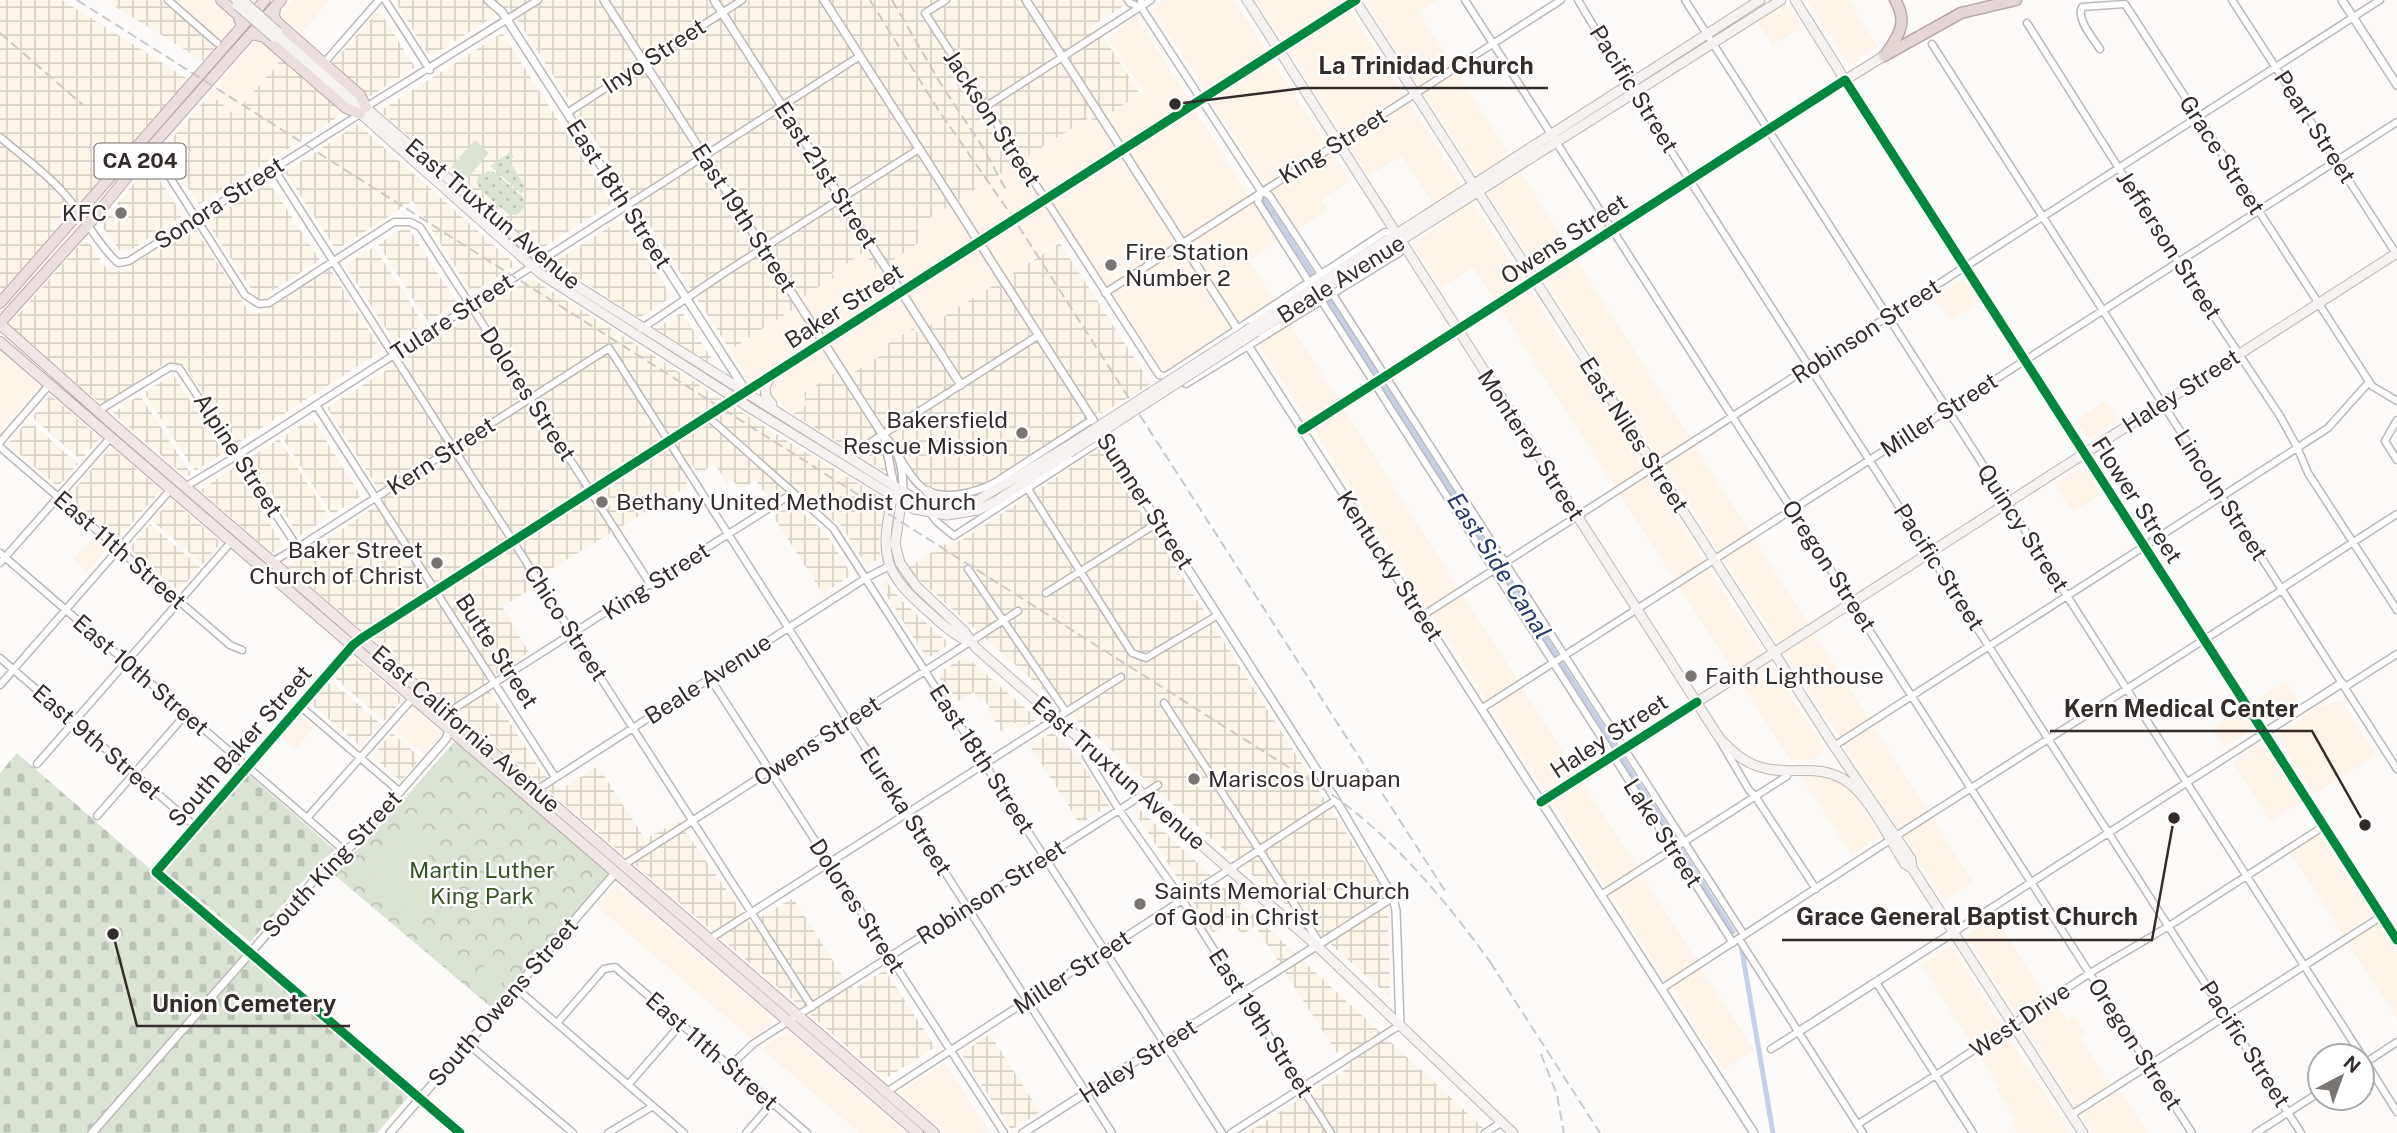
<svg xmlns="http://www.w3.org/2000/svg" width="2397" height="1133" font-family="'Public Sans',sans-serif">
	<defs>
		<pattern id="industrial-grid" width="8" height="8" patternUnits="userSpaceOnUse" patternTransform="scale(1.75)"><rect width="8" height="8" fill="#fbf6e9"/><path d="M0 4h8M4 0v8" fill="none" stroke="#d8d3c8"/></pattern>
		<pattern id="grass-dots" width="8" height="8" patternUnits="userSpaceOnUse" patternTransform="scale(1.75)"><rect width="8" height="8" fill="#dbe3d5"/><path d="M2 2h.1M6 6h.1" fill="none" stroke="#bcc3b7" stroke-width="1.8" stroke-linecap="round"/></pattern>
		<pattern id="cemetery-stones" width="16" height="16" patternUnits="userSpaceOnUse" patternTransform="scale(1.75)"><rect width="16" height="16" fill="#dbe3d5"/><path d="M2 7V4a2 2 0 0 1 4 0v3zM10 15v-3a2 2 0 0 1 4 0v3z" fill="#bcc3b7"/></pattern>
		<pattern id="park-crowns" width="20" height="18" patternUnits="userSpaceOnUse" patternTransform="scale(1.75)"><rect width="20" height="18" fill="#dbe3d5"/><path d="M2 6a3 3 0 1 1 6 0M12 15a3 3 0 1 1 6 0" fill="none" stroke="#bcc3b7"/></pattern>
	</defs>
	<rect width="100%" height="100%" fill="#fdfbfa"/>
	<path fill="#fef4ea" d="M174 0H258L222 41Z
		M293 0H330L299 36 280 17Z
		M1164 0H1234L1350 181 1321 200 1328 210 1295 231 1152 8Z
		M1256 0H1343L1824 747 1823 753 1812 760 1791 761 1473 267 1441 288 1412 244 1445 222 1402 156 1368 176Z
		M1364 0H1437L1419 12 1973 882 1944 901Z
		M1806 0H1849L1878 47 1849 66Z
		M1786 2 1802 28 1772 45 1757 21Z
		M1137 18 1278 241 1249 260 1754 1050 1723 1070 1246 325 1166 374 1072 233 917 334 913 328 883 354 854 373 833 374 806 405 793 414 748 379 730 350 792 310 804 296 833 277 832 273 864 252 877 271 920 241 917 226 1090 117 1095 122 1143 91 1107 37Z
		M256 41 266 44 283 58 234 114 210 94Z
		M1963 278 1979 302 1950 321 1934 297Z
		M0 351 40 386 0 432Z
		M2105 401 2118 420 2089 439 2076 420Z
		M2083 465 2102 493 2073 512 2054 484Z
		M94 536 108 548 88 572 73 559Z
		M2286 681 2298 700 2268 720 2255 701Z
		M2342 701 2377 755 2314 794 2277 735 2318 707Z
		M413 708 442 733 424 755 395 730Z
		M2241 710 2253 729 2224 748 2211 728Z
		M300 717 305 718 315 726 295 750 281 738Z
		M2262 743 2301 803 2270 822 2233 762Z
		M1814 772 1840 782 1849 789 1859 800 1881 836 1852 855 1799 774Z
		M2318 832 2373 915 2343 935 2289 851Z
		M616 885 772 1018V1024L750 1038 596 906Z
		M1995 917 2046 997 2017 1015 1966 936Z
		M2378 923 2397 952V1020L2348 943Z
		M1951 945 2002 1025 1972 1044 1921 965Z
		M2057 1004 2067 1020 2074 1015 2085 1034 2080 1037 2110 1085 2078 1105H2074L2023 1025Z
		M785 1033H789L905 1133H859L761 1048Z
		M2009 1037 2070 1133H2017L2011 1124 2016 1120 1996 1089 1999 1087 1980 1056Z
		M945 1063 990 1133H946L898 1093Z
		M2119 1089 2148 1133H2092L2082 1117 2084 1113Z"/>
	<path fill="url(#industrial-grid)" d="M0 0H62L188 79 0 294Z
		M114 0H161L215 47 203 61 111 4Z
		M394 0H1133L1095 24 1140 94 1095 123 1090 117 917 226 921 241 877 271 864 252 832 273 834 277 804 296 792 310 730 350 509 7 430 57Z
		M379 10 415 67 366 99 330 66Z
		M502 33 612 204 539 250 380 111Z
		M283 58 342 111 341 115 199 205 163 149 210 94 234 114Z
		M358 124 516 265 472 293 413 201 336 250 285 172Z
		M150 165 182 214 181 217 129 251H120L103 228V220Z
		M269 182 320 260 258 300 207 222Z
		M622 219 672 297 639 318 554 262Z
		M194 227 250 313H262L330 269 382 351 235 445 185 366 166 363 102 405 9 325 83 241 89 242 106 268 121 272Z
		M403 228 409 229 457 303 428 322 378 244Z
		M1060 243 1151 384 1101 414 1099 412 983 485 949 492 940 490 884 471 793 414 806 405 804 393 833 374 854 372 883 354 884 346 913 328 918 333Z
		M374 247 424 324 395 343 345 265Z
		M531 278 787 441 886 500 879 541 880 558 867 566 840 524 777 493 769 498 755 480 740 490 733 480 727 483 715 464 698 474 692 465 685 488 543 574 531 589 502 607 529 652 484 683 543 774 560 790 598 766 645 839 678 821 750 923 793 898 842 975 854 989 885 970 935 1047 885 1079 287 566 385 500 327 408Z
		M682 312 713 361 710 363 655 329Z
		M173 374 224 453 195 471 144 393Z
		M50 395 100 438 81 460 32 417Z
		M140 395 191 474 186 477 115 415 114 412Z
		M312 418 361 496 332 515 282 437Z
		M28 420 78 464 58 487 8 444Z
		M279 439 329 517 299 536 249 458Z
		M111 447 161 490 118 539 68 496Z
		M1100 448 1384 892 1388 911 1390 997 915 576 909 567 943 545 962 540Z
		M234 468 284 546 272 553 200 490Z
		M171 499 221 542 203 564 152 521Z
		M792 504 825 532 852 575 823 594 773 516Z
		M150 524 200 567 179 591 129 548Z
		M886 581 902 601 950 644 927 659 880 585Z
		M352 656 403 699 384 721 334 677Z
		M965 656 1038 719 1020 730 1015 723 1002 732 988 710 990 708 984 699 980 701 974 692 955 703 937 674Z
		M331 681 381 724 361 747 311 704Z
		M1052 732 1074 752 1109 805 1080 824 1030 746Z
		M392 733 421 758 401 781 372 756Z
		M1138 808 1489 1133H1247L1351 1066 1342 1051 1337 1053 1255 926 1242 935 1232 920 1213 933 1134 811Z
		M990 1034 1040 1112 1011 1130 961 1053Z"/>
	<path fill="url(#grass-dots)" d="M510 152 514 157 509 160 526 189 521 193 490 166Z
		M488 171 494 172 522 196 525 205C522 211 519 216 512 215 506 214 478 189 477 183 477 181 478 179 478 177Z"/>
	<path fill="url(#cemetery-stones)" d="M17 753 410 1095 377 1133H0V773Z
		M248 774 335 850 318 864 250 942 165 871Z"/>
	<path fill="url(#park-crowns)" d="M455 741 609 875 493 1009 331 872 366 842Z"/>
	<path fill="#dbe3d5" d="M475 140 489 153 465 181 451 168 458 159 466 165 459 158 466 149 471 153 467 149Z
		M408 828C437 851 439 887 416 916L371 879 370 872Z
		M430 932 463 960 453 972 420 944Z
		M487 963 505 979 487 1000 468 984Z"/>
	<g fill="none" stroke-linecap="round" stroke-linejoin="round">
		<path stroke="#c3d0e8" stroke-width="5" d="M1264 200 1316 280
			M1321 288 1733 932
			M1741 945 1773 1133"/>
		<g stroke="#bcb8b7" stroke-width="9">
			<path id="minor" d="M168 0 217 43
				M385 0 430 70
				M946 0 925 13 1159 375 1166 376 1385 232 1396 233
				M1128 0 1130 3 1141 7
				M1141 0V7L1261 191 1269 195 1321 274
				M1465 0 2192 1133
				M1578 0 1628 84 2301 1133
				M1685 0 2362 1056
				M2232 0 2397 255
				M2027 23 2178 262 2280 416 2297 447 2308 473 2397 610
				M1932 44 2397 769
				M2100 49C2093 38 2076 19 2082 7L2125 4 2372 386 2397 401
				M324 63 379 0
				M366 107 538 0
				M985 107 1151 0
				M567 113 742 0
				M0 137C23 157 49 175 68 198 86 219 98 245 118 263L129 261 360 114
				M162 165 245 295 259 304 269 303 394 222H410L420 227 651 585
				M274 169 812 1007
				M1261 191 1258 202 1309 282
				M1105 293 1561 0
				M1332 293 1744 935
				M1321 300 1733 943
				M641 329 724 273 919 149
				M1181 377 1186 384 1399 253 1401 241
				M316 405 555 777
				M98 411 170 367 179 368 298 548
				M707 416 833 528 1222 1133
				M2397 420 2385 441 2397 460
				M1302 430 1845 80
				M0 442 50 384
				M0 447 230 645 242 650
				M849 456 1039 335
				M900 458C907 469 914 482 924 489 944 501 975 493 994 483L1093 419
				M185 487 238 455 860 56
				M1028 489 1132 653 1146 658 1218 615
				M931 514 936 521 954 536 1105 438
				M0 553 346 852
				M272 562 305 543 609 348 1112 1133
				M0 563 111 437
				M968 569 1066 712
				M2282 588 2397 514
				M1046 593 1159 522
				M1422 616 2380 0
				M353 645 156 872 460 1133
				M0 658 195 826
				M710 678 1004 1133
				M0 685 171 489
				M2345 687 2397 654
				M1164 703 1317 939V946
				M300 706 400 792
				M1481 709 2397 122
				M451 717 455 708 793 493
				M1722 744 1749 790 1755 796 1816 889
				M1089 746 1086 756 1119 810 1183 901 1331 1133
				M1834 746 2328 428 2369 382
				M37 764 232 541
				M535 791 866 578 889 566
				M97 816 186 714
				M307 818 413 698
				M1896 836 2282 590
				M622 866 1018 611
				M1601 895 1787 776
				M1954 932 2264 733
				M1739 939 1863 1133
				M708 940 1121 677
				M1876 982 1973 1133
				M516 988 684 1133
				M1661 989 1890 840
				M557 1023 604 969 615 967 807 1133
				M467 1043 573 1133
				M1771 1049 1798 1032
				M2362 1056 2397 1112
				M2362 1065 2397 1042
				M730 1066 753 1044 1158 785
				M628 1085 681 1024
				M885 1093 1336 800
				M2071 1115 2382 916
				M1858 1124 1936 1075 2090 973 2169 926 2324 826
				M608 1133 653 1106
				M746 1133 772 1103
				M1231 1133 1400 1025
				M1485 1133 1502 1122
				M2256 1133 2320 1092"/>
		</g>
		<g stroke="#bcb8b7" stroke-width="10">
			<path id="tertiary" d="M488 0 502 12 746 391
				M604 0 883 435C901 451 903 469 903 491
				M714 0 961 385
				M824 0 1336 800 1393 897 1396 911 1400 1025
				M1026 0 1754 1133
				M2342 0 2397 85
				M1845 80 2397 940
				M884 436 894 486
				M359 641 1356 0
				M2264 733 2342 683
				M1541 802 1697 702
				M1798 1032 1954 932
				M92 1133 323 870 356 842 446 739 450 728
				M390 1133 616 872
				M1023 1133 1393 897"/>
		</g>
		<g stroke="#bcb8b7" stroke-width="11">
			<path id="secondary" d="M1247 0 1720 739C1732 751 1743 762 1760 767 1792 777 1819 761 1849 783 1869 797 1891 842 1905 864L1912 868 2083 1133
				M1355 0 1834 746 1911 859 1912 868
				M1795 0 1845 80 1884 56
				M278 32 561 276 915 499C935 507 957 507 978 500L1065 448
				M274 37 541 274 755 411 914 509 947 515 978 510 998 500 1069 453
				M1252 327 1760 0
				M1256 332 1781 0
				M772 404C761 393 764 382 776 372
				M927 491 938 497 957 501
				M893 494C880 556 881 571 931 614 943 625 955 636 970 642
				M902 497 895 544 900 563 917 587 964 631 976 648 1317 946 1513 1133
				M1697 702 2397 253"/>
		</g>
		<g stroke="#baaaa9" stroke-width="12">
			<path id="primary" d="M0 324 117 428 934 1133
				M0 342 918 1133"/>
		</g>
		<g stroke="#baaaa9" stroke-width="12">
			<path id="trunk" d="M221 0 238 15 242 27
				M275 8 274 17 277 22 360 95 366 107
				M251 34 264 37 346 108 360 114
				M0 303 265 0
				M0 323 89 224 152 146 281 0"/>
		</g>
		<g stroke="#baaaa9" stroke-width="13">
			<path id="motorway" d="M1888 51C1901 33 1907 20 1895 0
				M1884 56 1961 13 2016 0"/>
		</g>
		<use href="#minor" stroke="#fffefe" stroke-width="6"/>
		<use href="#tertiary" stroke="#fffefe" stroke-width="7"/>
		<use href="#secondary" stroke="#f7f2f2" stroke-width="9"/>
		<use href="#primary" stroke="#efe6e6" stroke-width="10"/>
		<use href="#trunk" stroke="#eadede" stroke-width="10"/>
		<use href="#motorway" stroke="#e4d6d5" stroke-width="10"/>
		<path stroke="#cbcaca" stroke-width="2" stroke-dasharray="10 5" stroke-linecap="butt" d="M77 0 1334 796C1399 843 1450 906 1496 970
			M870 0 939 111 1014 219 1447 894
			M892 0 942 86 984 149 1007 192
			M0 33 83 105
			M1490 962 1600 1133
			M1541 1054 1557 1095 1564 1133"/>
		<g stroke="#bcb8b7" stroke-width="11" stroke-linecap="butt">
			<path id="secondary-bridge" d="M242 0 278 32
				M237 5 274 37
				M1065 448 1252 327
				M1069 453 1256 332"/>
		</g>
		<use href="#secondary-bridge" stroke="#f7f2f2" stroke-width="9"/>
		<g stroke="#fff" stroke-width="13">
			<path id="cycleway" d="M1302 430 1845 80 2397 940
				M1541 802 1697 702
				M460 1133 156 872 353 645 362 638 1356 0"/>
		</g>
		<use href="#cycleway" stroke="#00873e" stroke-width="9"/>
	</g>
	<g fill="#7a7473" stroke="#fff" stroke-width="2.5">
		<circle cx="121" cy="213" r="7"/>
		<circle cx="1111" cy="265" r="7"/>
		<circle cx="1022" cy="433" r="7"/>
		<circle cx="602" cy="502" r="7"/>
		<circle cx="437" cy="563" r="7"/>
		<circle cx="1691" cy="676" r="7"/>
		<circle cx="1194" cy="779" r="7"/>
		<circle cx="1140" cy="904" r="7"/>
	</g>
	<g text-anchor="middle" stroke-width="5" stroke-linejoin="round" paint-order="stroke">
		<rect fill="#fff" stroke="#706b6a" stroke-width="2" x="94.5" y="143.5" width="91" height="35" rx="5"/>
		<g font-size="21" font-weight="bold" fill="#332c2a">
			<text x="140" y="168">CA 204</text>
		</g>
		<g font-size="23" fill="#332c2a" stroke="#fff">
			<text transform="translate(654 56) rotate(-33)" y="8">Inyo Street</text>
			<text transform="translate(1634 89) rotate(58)" y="8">Pacific Street</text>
			<text transform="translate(992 118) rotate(57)" y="8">Jackson Street</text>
			<text transform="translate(2315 127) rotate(57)" y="8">Pearl Street</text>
			<text transform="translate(1333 146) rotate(-32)" y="8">King Street</text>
			<text transform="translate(2222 155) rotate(57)" y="8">Grace Street</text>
			<text transform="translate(826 175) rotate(57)" y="8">East 21st Street</text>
			<text transform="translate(619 194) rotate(57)" y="8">East 18th Street</text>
			<text transform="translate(219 203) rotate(-33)" y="8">Sonora Street</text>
			<text transform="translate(493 214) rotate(40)" y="8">East Truxtun Avenue</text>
			<text transform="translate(744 218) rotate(57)" y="8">East 19th Street</text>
			<text transform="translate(1564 239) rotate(-33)" y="8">Owens Street</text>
			<text transform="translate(2169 245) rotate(57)" y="8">Jefferson Street</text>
			<text transform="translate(1341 279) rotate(-32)" y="8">Beale Avenue</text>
			<text transform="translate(844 306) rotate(-33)" y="8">Baker Street</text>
			<text transform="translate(452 317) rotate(-33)" y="8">Tulare Street</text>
			<text transform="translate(1866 331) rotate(-33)" y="8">Robinson Street</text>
			<text transform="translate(2181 391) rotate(-33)" y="8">Haley Street</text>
			<text transform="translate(528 394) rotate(57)" y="8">Dolores Street</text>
			<text transform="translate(1939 415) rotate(-33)" y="8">Miller Street</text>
			<text transform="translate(1634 435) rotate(57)" y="8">East Niles Street</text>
			<text transform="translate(1531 445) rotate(57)" y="8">Monterey Street</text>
			<text transform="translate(238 455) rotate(57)" y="8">Alpine Street</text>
			<text transform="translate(441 456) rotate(-33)" y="8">Kern Street</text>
			<text transform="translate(2221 495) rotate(57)" y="8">Lincoln Street</text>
			<text transform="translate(2137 500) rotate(57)" y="8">Flower Street</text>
			<text transform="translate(1145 501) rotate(57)" y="8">Sumner Street</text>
			<text transform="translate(2023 528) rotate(57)" y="8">Quincy Street</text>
			<text transform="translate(120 550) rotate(41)" y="8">East 11th Street</text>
			<text transform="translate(1390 566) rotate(57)" y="8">Kentucky Street</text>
			<text transform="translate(1829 566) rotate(57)" y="8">Oregon Street</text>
			<text transform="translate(1939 567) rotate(57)" y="8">Pacific Street</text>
			<text transform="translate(656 581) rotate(-33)" y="8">King Street</text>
			<text transform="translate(566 623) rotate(57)" y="8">Chico Street</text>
			<text transform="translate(497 651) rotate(57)" y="8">Butte Street</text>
			<text transform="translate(141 675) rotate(41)" y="8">East 10th Street</text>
			<text transform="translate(708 679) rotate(-33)" y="8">Beale Avenue</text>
			<text transform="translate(466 729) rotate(41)" y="8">East California Avenue</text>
			<text transform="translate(1609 736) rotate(-33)" y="8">Haley Street</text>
			<text transform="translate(817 741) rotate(-33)" y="8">Owens Street</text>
			<text transform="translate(97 742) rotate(41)" y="8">East 9th Street</text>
			<text transform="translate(240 746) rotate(-49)" y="8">South Baker Street</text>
			<text transform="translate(982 759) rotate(57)" y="8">East 18th Street</text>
			<text transform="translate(1119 773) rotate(41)" y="8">East Truxtun Avenue</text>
			<text transform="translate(906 811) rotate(57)" y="8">Eureka Street</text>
			<text transform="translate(1663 833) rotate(57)" y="8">Lake Street</text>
			<text transform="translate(332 864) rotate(-47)" y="8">South King Street</text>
			<text transform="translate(991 892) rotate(-33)" y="8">Robinson Street</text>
			<text transform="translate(857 906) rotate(57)" y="8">Dolores Street</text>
			<text transform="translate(1072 972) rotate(-33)" y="8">Miller Street</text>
			<text transform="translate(503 1002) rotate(-49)" y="8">South Owens Street</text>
			<text transform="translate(2020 1020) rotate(-34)" y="8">West Drive</text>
			<text transform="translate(1261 1023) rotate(57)" y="8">East 19th Street</text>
			<text transform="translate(2135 1044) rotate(57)" y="8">Oregon Street</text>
			<text transform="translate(2245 1044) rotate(57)" y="8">Pacific Street</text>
			<text transform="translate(712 1051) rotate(41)" y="8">East 11th Street</text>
			<text transform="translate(1138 1061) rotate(-33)" y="8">Haley Street</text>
		</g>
		<g font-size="23" fill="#332c2a" stroke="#fff" text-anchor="start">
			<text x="107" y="221" text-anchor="end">KFC</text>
			<text x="1125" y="260">Fire Station<tspan x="1125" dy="26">Number 2</tspan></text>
			<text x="1008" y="428" text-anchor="end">Bakersfield<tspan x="1008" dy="26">Rescue Mission</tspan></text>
			<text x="616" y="510">Bethany United Methodist Church</text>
			<text x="423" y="558" text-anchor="end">Baker Street<tspan x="423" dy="26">Church of Christ</tspan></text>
			<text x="1705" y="684">Faith Lighthouse</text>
			<text x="1208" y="787">Mariscos Uruapan</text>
			<text x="1154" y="899">Saints Memorial Church<tspan x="1154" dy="26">of God in Christ</tspan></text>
		</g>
		<g font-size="23" fill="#375522" stroke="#fff">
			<text x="482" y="878">Martin Luther<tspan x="482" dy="26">King Park</tspan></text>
		</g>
		<g font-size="24" font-style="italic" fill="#263b6a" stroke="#fff">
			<text transform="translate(1499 566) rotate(57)" y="8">East Side Canal</text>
		</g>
	</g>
	<path fill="none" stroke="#332c2a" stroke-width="2.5" d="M1175 104L1304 88H1548M2365 825L2312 731H2050M2174 818L2152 940H1782M113 934L137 1026H350"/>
	<g fill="#332c2a" stroke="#fff" stroke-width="2.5">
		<circle cx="1175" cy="104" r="7"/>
		<circle cx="2365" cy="825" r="7"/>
		<circle cx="2174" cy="818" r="7"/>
		<circle cx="113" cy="934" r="7"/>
	</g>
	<g font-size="24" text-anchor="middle" font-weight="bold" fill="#332c2a" stroke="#fff" stroke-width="5" stroke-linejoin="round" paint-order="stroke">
		<text x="1426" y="74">La Trinidad Church</text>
		<text x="2181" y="717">Kern Medical Center</text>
		<text x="1967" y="925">Grace General Baptist Church</text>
		<text x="244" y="1012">Union Cemetery</text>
	</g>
	<g transform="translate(2341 1077) rotate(41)"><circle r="33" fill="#ffffff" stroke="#adabaa" stroke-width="2"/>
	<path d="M0-5L12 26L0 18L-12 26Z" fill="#7a7473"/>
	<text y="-10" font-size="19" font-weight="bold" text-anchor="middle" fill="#332c2a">N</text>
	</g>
</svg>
